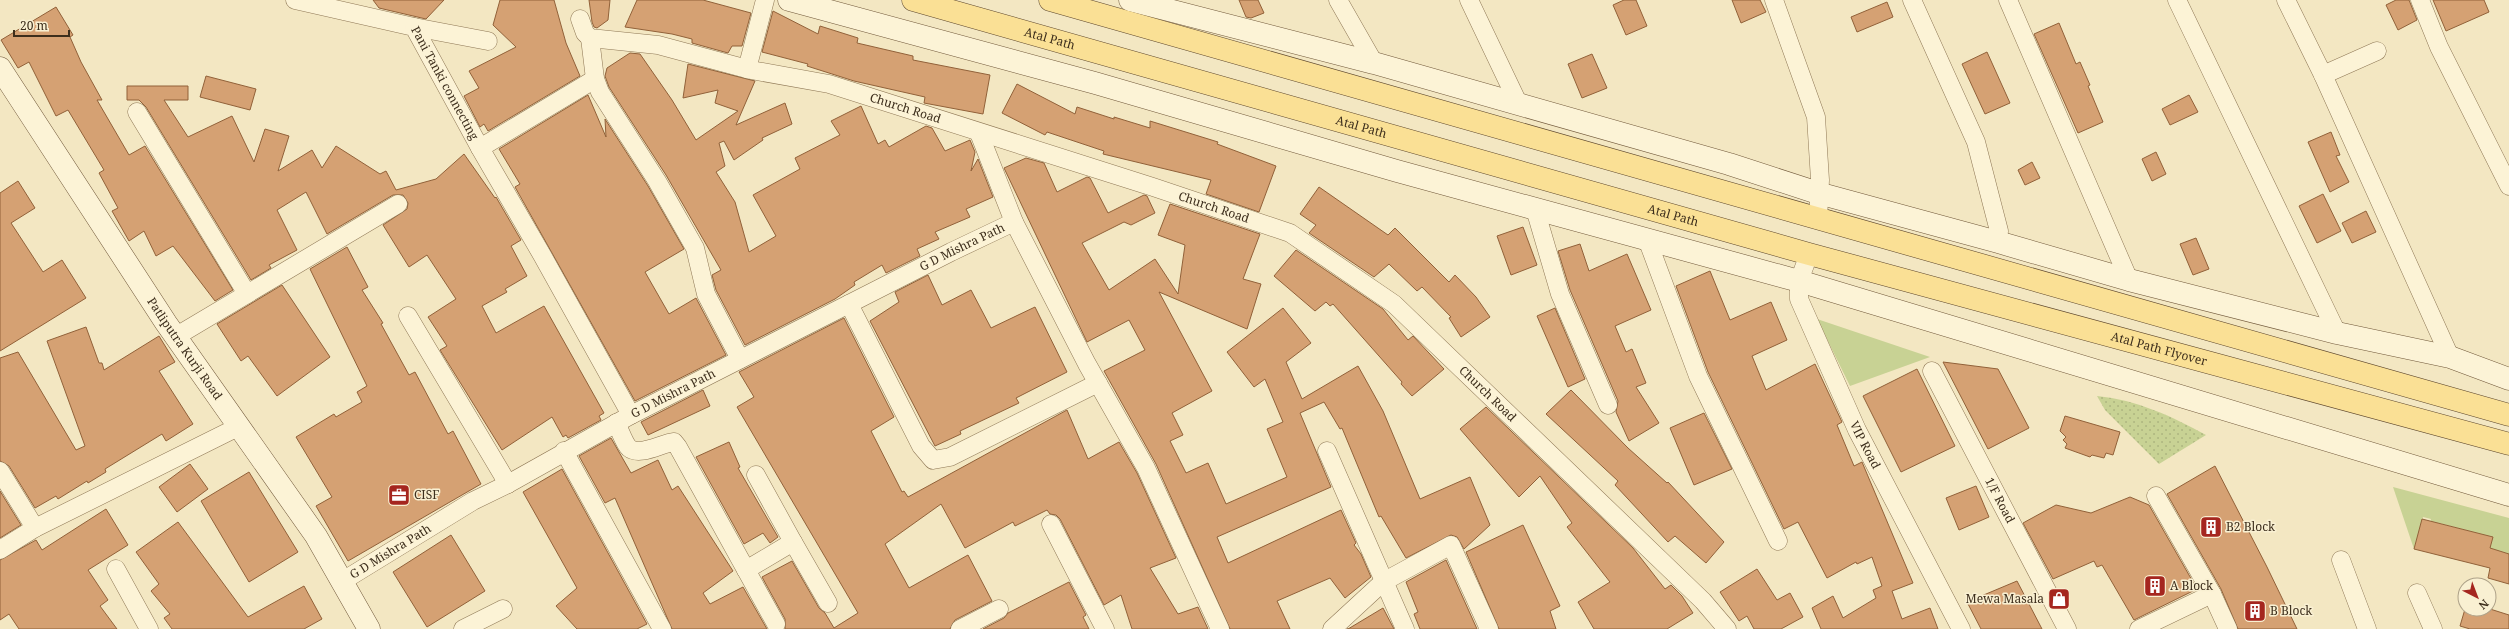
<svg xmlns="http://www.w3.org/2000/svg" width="2509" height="629" font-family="'Noto Serif',serif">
	<defs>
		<pattern id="park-dots" width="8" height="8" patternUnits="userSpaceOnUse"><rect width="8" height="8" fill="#c8d294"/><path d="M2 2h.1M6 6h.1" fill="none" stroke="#adb57f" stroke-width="1.8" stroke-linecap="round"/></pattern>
	</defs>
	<rect width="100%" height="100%" fill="#f3e7c2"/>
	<path fill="#c8d294" d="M1817 319 1930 357 1850 386Z
		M2393 487 2509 518V554L2488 556 2492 537 2439 523 2427 535 2431 519 2423 517 2414 549Z"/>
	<path fill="url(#park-dots)" d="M2097 396C2137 400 2171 416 2206 435L2159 464 2105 410Z"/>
	<path fill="#d5a173" stroke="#916139" d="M373 0H444L426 19 379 8Z
		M500 0H554L566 43 580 76 488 131 484 124 480 127 464 96 479 88 469 71 516 47 493 25Z
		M589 0H610L608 20 597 28 594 27 592 22Z
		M637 0H703L751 13 742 46H732L728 53 692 43V39L672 34 625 27Z
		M1239 0H1258L1264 13 1251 18 1246 17Z
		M1624 0H1636L1647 26 1626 35 1613 5Z
		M1732 0H1760L1766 12 1741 23Z
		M2396 0H2409L2417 20 2398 30 2386 5Z
		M2433 0H2484L2489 12 2446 31Z
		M1887 2 1893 17 1857 32 1851 17Z
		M56 7 73 35 70 37 81 62 102 100H97L129 155 145 146 233 290 215 301 173 246 156 256 144 231 129 241 112 211 118 208 99 173 104 170 68 110 56 116 29 62 18 68 1 40Z
		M773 11 818 34 820 26 858 38 857 43 913 56V60L990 75 983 114 924 103 925 97 854 81 807 66 808 64 762 52Z
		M2059 23 2076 64 2080 62 2090 85 2088 86 2103 122 2078 133 2034 34Z
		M1987 52 2010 103 1985 114 1962 64Z
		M630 53 640 54 672 100 696 140 738 111 715 103 718 90 683 98 688 64 755 81 736 125 785 103 792 124 762 138 763 140 734 160 724 141 719 143 725 166 716 172 735 202 749 252 776 236 753 195 800 169 795 158 840 135 831 121 861 106 878 144 885 140 889 147 926 126 932 128 945 151 970 140 975 152 971 171 978 159 993 197 966 209 970 217 935 232 939 239 917 249 920 256 886 273 882 265 854 282 855 285 835 299 745 345 716 290 712 275 721 270 666 175 609 87 605 76 607 68Z
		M1592 54 1607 88 1582 98 1568 64Z
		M206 76 256 89 250 110 200 97Z
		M1017 84 1075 114 1077 107 1114 119V117L1150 128V121L1218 142 1217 144 1276 166 1259 212 1206 194 1211 180 1103 154 1104 151 1047 132 1045 135 1002 113Z
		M127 86H188V100H164L188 137 232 116 254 162 265 129 289 136 278 171 312 150 322 168 336 146 380 174 386 171 396 190 436 179 464 154 495 198 496 197 521 240 511 246 527 276 505 289 507 292 482 306 496 333 544 306 604 413 599 416 601 420 568 438 566 435 563 437 552 417 502 450 440 350 447 346 428 317 456 299 427 255 409 267 383 225 407 209 408 203 403 195H393L327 234 306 192 277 210 297 250 269 265 271 268 251 280 146 107 139 100H127Z
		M588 95 606 137 605 119 648 186 684 249 645 272 669 314 696 298 726 355 635 401 515 187 520 184 499 149Z
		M2189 95 2198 112 2170 125 2162 109Z
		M2331 132 2340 155 2336 156 2349 182 2330 192 2308 142Z
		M2156 152 2166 174 2152 181 2142 159Z
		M1026 158 1044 163 1057 192 1087 177 1090 178 1108 213 1144 195 1147 196 1155 213 1131 225 1124 222 1082 243 1109 290 1155 259 1178 294 1185 245 1158 235 1170 204 1260 234 1243 279 1261 284 1247 329 1159 292 1212 391 1172 413 1183 435 1170 441 1186 473 1208 463 1226 504 1287 477 1267 429 1283 422 1265 379 1254 387 1227 352 1283 308 1311 343 1286 362 1302 399 1358 366 1383 411 1420 499 1470 477 1490 525 1464 549 1457 537 1451 535 1406 558 1381 516 1379 517 1342 428 1340 429 1324 402 1300 413 1331 487 1217 537 1228 563 1341 510 1356 543 1354 545 1361 554 1371 577 1345 598 1330 578 1277 601 1290 629H1230L1156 464 1104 371 1145 350 1129 320 1087 342 1004 168Z
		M2032 162 2040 178 2025 185 2018 170Z
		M18 181 35 208 11 223 43 272 62 260 86 298 0 351V193Z
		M1319 187 1388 235 1395 228 1449 282 1455 275 1476 297 1490 317 1461 337 1449 318 1451 317 1422 287 1417 291 1389 264 1374 277 1309 233 1316 225 1300 214Z
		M2323 194 2341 231 2317 243 2299 206Z
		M2366 211 2376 232 2352 243 2342 223Z
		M1523 227 1537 265 1511 275 1497 236Z
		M2196 238 2209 269 2193 275 2180 244Z
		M1580 244 1589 271 1627 254 1651 310 1615 326 1626 352 1632 349 1646 383 1636 387 1659 423 1629 441 1616 412 1618 401 1570 290 1558 251Z
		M347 247 368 287 362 290 383 323 381 324 409 375 415 372 448 434 453 431 481 484 348 561 316 506 332 497 296 437 334 414 336 417 362 402 357 392 367 386 310 269Z
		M1296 250 1383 309 1408 340 1413 336 1444 369 1412 396 1401 384 1402 382 1333 304 1330 306 1326 302 1315 311 1274 276Z
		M1710 271 1730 320 1771 302 1787 340 1752 356 1766 390 1815 364 1842 422 1837 425 1854 466 1862 462 1913 583 1892 591 1902 619 1930 608 1938 629H1821L1812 608 1833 596 1843 618 1876 598 1873 590 1882 586 1872 557 1857 564 1856 562 1827 578 1798 522 1784 529 1708 372 1676 286Z
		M928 275 942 305 971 290 991 328 1035 307 1067 372 1016 398 1019 403 960 431 961 434 935 446 870 321 899 302 895 292Z
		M282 285 330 357 277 396 248 356 241 361 217 324Z
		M1555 308 1585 379 1568 387 1537 316Z
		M844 318 894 417 871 431 902 492 904 491 908 497 1067 410 1088 459 1119 442 1137 473 1176 558 1150 568 1178 614 1198 607 1208 629H1132L1121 595 1104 605 1060 519 1056 515 1050 514 1047 510 1015 526 1013 522 965 548 941 504 885 544 909 588 968 555 992 601 955 620 950 629H785V619L762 577 792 561 819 608 825 613 834 628 858 613 737 407 754 397 739 372Z
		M86 327 99 363H102L104 370 159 336 175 362 159 371 193 424 166 441 162 434 105 469 106 472 88 483 87 481 58 499 56 496 35 508 9 466 0 461V358L18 352 76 450 85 446 47 341Z
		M1943 362 1998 369 2029 428 1988 449Z
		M1917 369 1955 446 1901 472 1863 396Z
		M703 390 710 406 648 435 641 422Z
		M1571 390 1628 448 1667 483 1668 482 1724 542 1706 563 1675 536 1668 542 1615 485 1618 481 1546 414Z
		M1486 407 1633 548 1665 589 1671 585 1682 596 1693 613 1667 629H1594L1578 602 1610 582 1567 527 1572 523 1540 476 1519 497 1460 429Z
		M1704 413 1732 469 1694 485 1670 428Z
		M2065 416 2120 432 2113 455 2106 453 2104 458 2092 455 2090 457 2065 448 2067 444 2063 440 2066 437 2060 431Z
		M611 438 631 473 658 460 672 490 678 486 733 571 703 593 710 604 743 587 767 629H672L615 498 605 503 579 456Z
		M729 442 740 467 738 468 778 537 770 543 763 533 744 544 696 457Z
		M190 464 208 489 177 512 159 487Z
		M2215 466 2267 567 2297 629H2238L2221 589 2167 494Z
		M562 469 647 624 637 629H577L556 606 577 588 523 492Z
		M249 472 298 552 249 582 201 501Z
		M1976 486 1989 517 1959 530 1946 498Z
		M0 491 21 525 0 538Z
		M2130 497 2149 505 2197 589 2134 620 2102 565 2097 567 2094 561 2053 579 2023 523 2056 505 2091 513Z
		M106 509 128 545 88 570 108 600 100 606 117 629H19L9 614 0 620V560L36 540 42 550Z
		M2422 519 2493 537 2490 548 2509 554V584L2488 578 2490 568 2414 549Z
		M178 522 248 617 304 586 322 619 304 629H172L164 618 170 614 151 591 159 584 136 552Z
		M1523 525 1560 606 1550 611 1556 629H1499L1466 552Z
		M451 535 485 591 427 627 393 572Z
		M1446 560 1477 629H1420L1414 614 1418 612 1406 582Z
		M1757 569 1777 600 1790 593 1803 617 1781 629H1754L1747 616 1739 621 1720 592Z
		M2017 581 2042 629H1981L1967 602Z
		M1069 582 1086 615 1083 617 1089 629H983L1004 618 1008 613Z
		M1383 608 1394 629H1347H1348Z
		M2465 609H2490L2509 615V629H2470L2460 626Z"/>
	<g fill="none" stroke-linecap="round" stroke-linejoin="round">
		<g stroke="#8f7856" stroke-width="19">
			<g id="street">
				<path id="s1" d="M295 0 414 27 480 148 595 79"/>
				<path d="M1338 0 1374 63"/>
				<path d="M1469 0 1519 105"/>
				<path d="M1774 0 1816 117 1820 180 1818 220"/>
				<path d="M1912 0 1976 142 1999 231 1998 242"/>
				<path d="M2008 0 2129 280"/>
				<path d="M2177 0 2337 333"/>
				<path d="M2286 0 2323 75 2450 357"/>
				<path d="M2420 0 2439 47 2509 186"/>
				<path id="s2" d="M580 19 585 33 590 38 658 45 751 70 829 84 1153 187 1290 233 1394 304 1703 601 1727 629"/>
				<path d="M414 27 488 41"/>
				<path d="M590 38 595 79 600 92 657 181 695 248 706 294 740 359"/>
				<path d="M747 69 765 0"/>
				<path d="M2323 75 2377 51"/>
				<path d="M137 112 247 294"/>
				<path d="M979 133 1014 222 1087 364 1146 468 1220 629"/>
				<path d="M480 148 542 255 631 415"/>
				<path d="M1535 209 1560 294 1608 405"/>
				<path d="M1647 239 1698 376 1778 541"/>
				<path id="s3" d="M1809 254 1799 281V299L1857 430 1961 629"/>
				<path d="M849 304 921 446 933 460 950 457 1098 383"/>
				<path d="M408 316 508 484"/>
				<path d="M175 337 398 204"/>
				<path id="s4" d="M1932 371 2067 629"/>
				<path d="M616 423C620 430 624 443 629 448 640 457 662 443 674 442L678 447 776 624"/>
				<path d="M564 451 662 629"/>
				<path d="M1327 451 1405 629"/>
				<path d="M0 471 35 528"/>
				<path d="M2156 496 2212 594 2228 629"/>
				<path d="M1051 524 1105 629"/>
				<path d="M793 542 828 603"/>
				<path d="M0 550 35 528 238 427"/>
				<path d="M2341 560 2367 629"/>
				<path d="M116 569 149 629"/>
				<path d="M746 570 793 542 756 475"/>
				<path id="s5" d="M341 582 473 501 508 484 631 415 951 252 1014 222"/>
				<path d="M2417 593 2433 629"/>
				<path d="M463 629 503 609"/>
				<path d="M960 629 999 609"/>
				<path d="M1332 629 1383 582 1451 545 1489 629"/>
				<path d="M2139 629 2212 594"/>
			</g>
		</g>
		<g stroke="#71583a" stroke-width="23">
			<g id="secondary">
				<path d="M789 0 1095 83 1397 171 1799 281 2509 495"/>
				<path d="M1130 0 1374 63 1729 164 1818 193 1998 242 2129 280 2337 333 2450 357 2509 379"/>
				<path id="s6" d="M0 68 166 323 316 536 369 629"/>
			</g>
		</g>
		<g stroke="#5c452b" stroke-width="23">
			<g id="primary">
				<path id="s7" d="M913 0 1809 254 2509 444"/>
				<path d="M1050 0 2509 415"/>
			</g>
		</g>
		<use href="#street" stroke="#fcf3d6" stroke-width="18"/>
		<use href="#secondary" stroke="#fcf3d6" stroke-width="22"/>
		<use href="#primary" stroke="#fae095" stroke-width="22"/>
	</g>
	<defs>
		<g id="office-square" transform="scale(1.15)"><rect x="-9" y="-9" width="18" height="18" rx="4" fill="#a5261f" stroke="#f9f0d2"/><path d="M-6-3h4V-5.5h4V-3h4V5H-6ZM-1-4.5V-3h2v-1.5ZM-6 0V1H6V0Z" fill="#fff"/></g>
		<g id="building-square" transform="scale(1.15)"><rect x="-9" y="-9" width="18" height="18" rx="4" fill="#a5261f" stroke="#f9f0d2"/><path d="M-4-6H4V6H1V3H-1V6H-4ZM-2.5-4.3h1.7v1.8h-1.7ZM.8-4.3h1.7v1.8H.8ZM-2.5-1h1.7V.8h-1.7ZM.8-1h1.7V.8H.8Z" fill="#fff"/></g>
		<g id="shop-square" transform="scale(1.15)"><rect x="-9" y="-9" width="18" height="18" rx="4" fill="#a5261f" stroke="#f9f0d2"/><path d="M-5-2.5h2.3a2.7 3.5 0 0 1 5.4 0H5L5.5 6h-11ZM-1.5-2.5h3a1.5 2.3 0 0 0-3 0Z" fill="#fff"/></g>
	</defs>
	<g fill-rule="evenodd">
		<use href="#office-square" x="399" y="495"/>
		<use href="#building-square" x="2211" y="527"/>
		<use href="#building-square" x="2155" y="586"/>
		<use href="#shop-square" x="2059" y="599"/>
		<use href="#building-square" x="2255" y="611"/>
	</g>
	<g text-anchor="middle" stroke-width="3" stroke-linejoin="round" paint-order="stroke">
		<g font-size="12" fill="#3d2e1c" stroke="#f9f0d2">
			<text dy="4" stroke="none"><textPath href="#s7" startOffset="142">Atal Path</textPath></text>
			<text dy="4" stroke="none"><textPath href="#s1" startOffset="186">Pani Tanki connecting</textPath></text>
			<text dy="4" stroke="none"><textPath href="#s2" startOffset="346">Church Road</textPath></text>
			<text dy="4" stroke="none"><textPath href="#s7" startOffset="466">Atal Path</textPath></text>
			<text dy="4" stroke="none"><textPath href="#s2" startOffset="670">Church Road</textPath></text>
			<text dy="4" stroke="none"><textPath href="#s7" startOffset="790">Atal Path</textPath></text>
			<text dy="4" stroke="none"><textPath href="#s5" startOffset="706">G D Mishra Path</textPath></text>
			<text dy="4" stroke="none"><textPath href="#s6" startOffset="336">Patliputra Kurji Road</textPath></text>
			<text dy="4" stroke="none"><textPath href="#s7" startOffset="1294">Atal Path Flyover</textPath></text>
			<text dy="4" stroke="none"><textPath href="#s5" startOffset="382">G D Mishra Path</textPath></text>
			<text dy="4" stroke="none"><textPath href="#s2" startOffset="1006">Church Road</textPath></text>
			<text dy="4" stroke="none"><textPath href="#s3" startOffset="207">VIP Road</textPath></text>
			<text dy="4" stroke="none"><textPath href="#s4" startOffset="146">1/F Road</textPath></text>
			<text dy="4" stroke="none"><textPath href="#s5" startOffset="58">G D Mishra Path</textPath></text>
		</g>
		<g font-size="12" fill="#3d2e1c" stroke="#f9f0d2" text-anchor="start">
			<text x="414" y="499">CISF</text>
			<text x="2226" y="531">B2 Block</text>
			<text x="2170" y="590">A Block</text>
			<text x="2044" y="603" text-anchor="end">Mewa Masala</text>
			<text x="2270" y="615">B Block</text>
		</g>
	</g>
	<g transform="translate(2477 597) rotate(138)"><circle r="19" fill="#f9f0d2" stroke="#aea289"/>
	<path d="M0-3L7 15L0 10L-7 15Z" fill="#a5261f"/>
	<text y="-6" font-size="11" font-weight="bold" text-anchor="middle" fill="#3d2e1c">N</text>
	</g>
	<path d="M14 30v6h55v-6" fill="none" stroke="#3d2e1c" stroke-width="2"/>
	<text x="20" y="30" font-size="12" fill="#3d2e1c" stroke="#f9f0d2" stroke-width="3" paint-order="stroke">20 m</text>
</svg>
